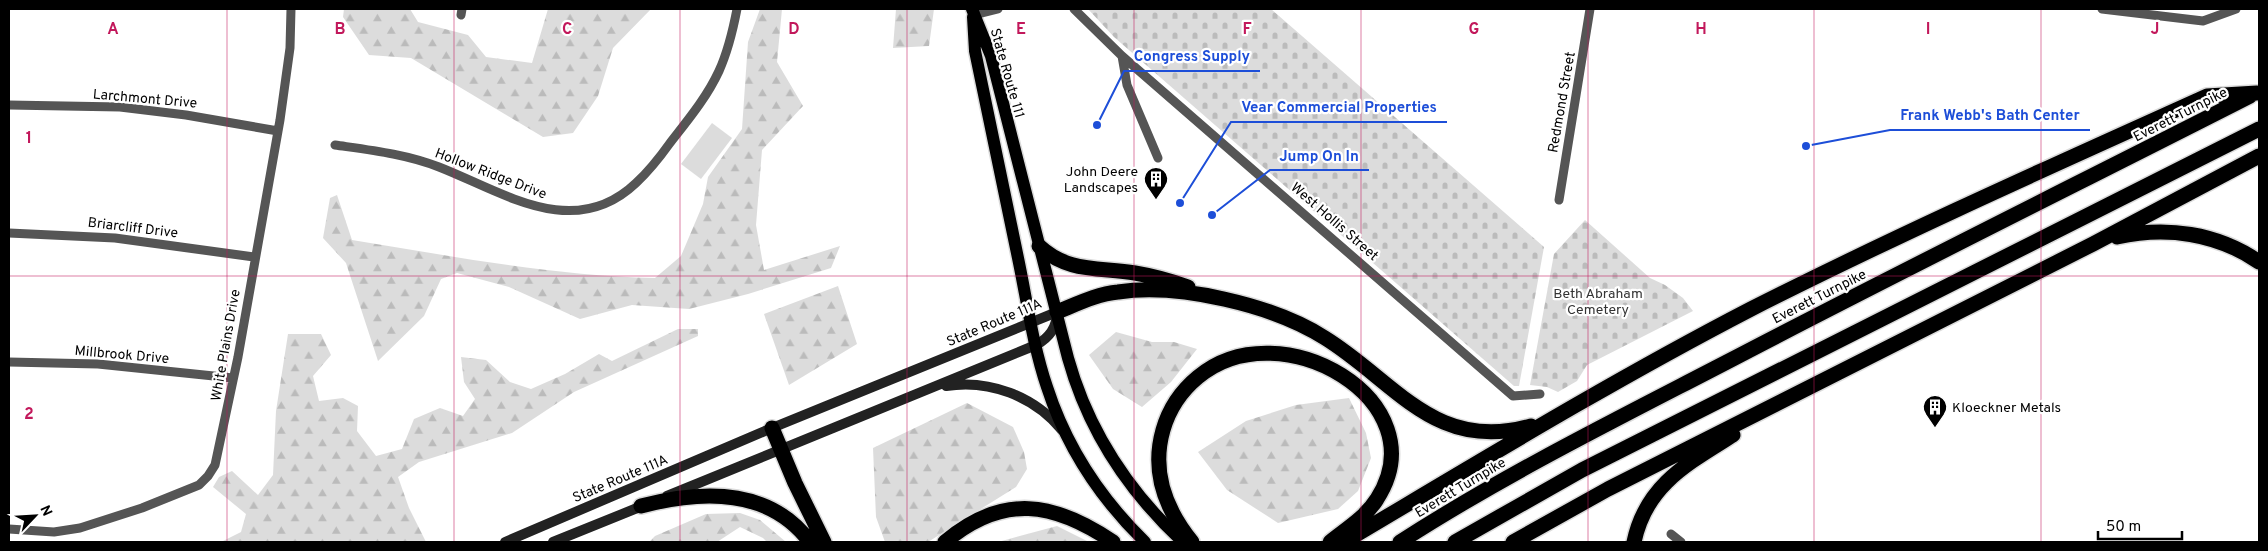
<svg xmlns="http://www.w3.org/2000/svg" width="2268" height="551" font-family="Overpass,sans-serif">
	<defs>
		<pattern id="forest-firs" width="22" height="20" patternUnits="userSpaceOnUse" patternTransform="scale(1.25)"><rect width="22" height="20" fill="#dcdcdc"/><path d="M5 1l3.5 6h-7zM16 11l3.5 6h-7z" fill="#bbb"/></pattern>
		<pattern id="cemetery-stones" width="16" height="16" patternUnits="userSpaceOnUse" patternTransform="scale(1.25)"><rect width="16" height="16" fill="#dcdcdc"/><path d="M2 7V4a2 2 0 0 1 4 0v3zM10 15v-3a2 2 0 0 1 4 0v3z" fill="#bbb"/></pattern>
	</defs>
	<rect width="100%" height="100%" fill="#fff"/>
	<path fill="url(#forest-firs)" d="M344 9H410L418 22 468 35 486 57 532 63 548 9H651L613 48 598 96 573 133 543 137 411 58 369 55 343 17Z
		M760 9H782L777 62 803 106 762 150 756 225 764 270 840 246 831 268 748 294 689 309 632 305 580 319 509 287 457 273 441 279 424 316 378 361 346 263 323 238 330 198 337 195 352 240C452 256 552 276 655 278L681 256 703 204 708 177 742 129 748 42Z
		M896 9H934L929 46 893 48Z
		M838 286 857 344 789 385 764 314Z
		M678 329H698V336L574 392 512 433 419 462 398 477 409 508 426 542H221L241 532 246 514 213 487 219 477 232 471 258 495 273 475 276 411 288 334H321L331 355 313 376 319 401 343 398 358 406 357 431 376 456 402 449 414 419 440 408 463 416 475 399 464 382 461 357 486 360 510 382 531 389 565 374 599 354 612 361Z
		M1116 332 1152 342H1174L1197 349 1171 382 1142 407 1113 389 1089 355Z
		M1349 398 1366 433 1371 458 1358 491 1338 509 1278 523 1227 490 1198 452 1246 421 1296 405Z
		M967 403 1013 427 1024 452 1027 469 1016 487 928 542H885L876 517 873 448Z
		M740 513 760 520 786 542H767L763 538 740 527 717 542H649L655 536 706 514Z
		M1057 526 1089 542H998Z"/>
	<path fill="url(#cemetery-stones)" d="M1088 9H1271L1544 247 1519 386H1514L1114 37Z
		M1585 220 1650 278 1665 285 1683 298 1693 311 1587 365 1577 381 1558 392 1547 387 1530 385 1554 254Z"/>
	<path fill="#dcdcdc" d="M712 123 732 138 701 179 681 164Z"/>
	<g fill="none" stroke-linecap="round" stroke-linejoin="round">
		<g stroke="#dbdbdb" stroke-width="15">
			<path id="primary" d="M972 9 991 56 1068 358C1088 430 1129 492 1183 542
				M973 17 975 51C990 120 1003 189 1018 258 1027 301 1033 346 1047 387 1066 446 1101 499 1145 542"/>
		</g>
		<g stroke="#dbdbdb" stroke-width="18">
			<path id="motorway" d="M2117 237C2166 226 2217 233 2259 262
				M1039 246C1068 273 1099 267 1135 273 1153 276 1171 281 1188 287
				M1057 312C1077 304 1097 294 1118 292 1179 283 1273 305 1325 338 1396 382 1435 453 1531 426
				M772 428 795 483 824 542
				M641 506C701 490 769 487 810 542
				M945 542C1003 493 1054 502 1113 542
				M1192 542C1166 510 1151 472 1163 430 1169 409 1181 391 1198 377 1280 308 1440 401 1377 499 1366 517 1346 529 1330 542
				M1344 542C1479 462 1612 381 1751 309 1901 233 2054 165 2207 96L2257 93
				M1400 542C1504 475 1615 420 1725 363 1899 272 2075 185 2250 96
				M1455 542 1582 470 2259 129
				M1513 542 1608 489 2093 244 2259 156
				M1634 542C1646 485 1687 464 1733 435"/>
		</g>
		<path stroke="#555" stroke-width="9" d="M1074 9 1122 56 1513 396 1540 394
			M2102 9 2203 21 2236 9
			M461 15 462 9
			M974 15 998 9
			M1122 56 1127 85 1158 158
			M9 105 120 107 186 115 278 131
			M335 145C370 150 406 154 439 167 503 192 574 242 636 183 649 171 660 157 670 143 688 120 707 97 719 71 728 51 733 30 737 9
			M1559 200 1590 9
			M9 233 115 238 254 257
			M9 362 98 364 233 378
			M9 529 54 532 80 528 142 508 199 485 208 476 215 465 238 357 280 120 290 48 291 9
			M1671 534 1681 542"/>
		<path stroke="#222" stroke-width="10" d="M946 386C989 379 1034 396 1062 430
			M505 542 772 428 1057 312C1057 327 1049 338 1036 345L667 496
			M553 542 647 504"/>
		<use href="#primary" stroke="#000" stroke-width="12"/>
		<use href="#motorway" stroke="#000" stroke-width="15"/>
	</g>
	<path fill="none" stroke="#c2185b" stroke-width="1" stroke-opacity="0.55" d="M227 9V542M454 9V542M680 9V542M907 9V542M1134 9V542M1361 9V542M1588 9V542M1814 9V542M2041 9V542M9 276H2259"/>
	<defs>
		<g id="building-pin" transform="scale(1.25)"><path d="M0 17L-7.5 6A9.5 9.5 0 1 1 7.5 6Z" fill="#000" stroke="#fff"/><path d="M-4-6H4V6H1V3H-1V6H-4ZM-2.5-4.3h1.7v1.8h-1.7ZM.8-4.3h1.7v1.8H.8ZM-2.5-1h1.7V.8h-1.7ZM.8-1h1.7V.8H.8Z" fill="#fff"/></g>
	</defs>
	<g fill-rule="evenodd">
		<use href="#building-pin" x="1156" y="179"/>
		<use href="#building-pin" x="1935" y="407"/>
	</g>
	<g text-anchor="middle" stroke-width="4.5" stroke-linejoin="round" paint-order="stroke">
		<g font-size="14" fill="#000" stroke="#fff">
			<text transform="translate(1008 73) rotate(74)" y="5">State Route 111</text>
			<text transform="translate(145 98) rotate(5)" y="5">Larchmont Drive</text>
			<text transform="translate(1561 102) rotate(-80)" y="5">Redmond Street</text>
			<text transform="translate(2180 114) rotate(-27)" y="5">Everett Turnpike</text>
			<text transform="translate(491 173) rotate(21)" y="5">Hollow Ridge Drive</text>
			<text transform="translate(1335 221) rotate(41)" y="5">West Hollis Street</text>
			<text transform="translate(133 227) rotate(7)" y="5">Briarcliff Drive</text>
			<text transform="translate(1819 296) rotate(-27)" y="5">Everett Turnpike</text>
			<text transform="translate(994 322) rotate(-23)" y="5">State Route 111A</text>
			<text transform="translate(225 345) rotate(-80)" y="5">White Plains Drive</text>
			<text transform="translate(122 354) rotate(5)" y="5">Millbrook Drive</text>
			<text transform="translate(620 478) rotate(-23)" y="5">State Route 111A</text>
			<text transform="translate(1460 487) rotate(-31)" y="5">Everett Turnpike</text>
		</g>
		<g font-size="14" fill="#000" stroke="#fff" text-anchor="end">
			<text x="1138" y="176">John Deere<tspan x="1138" dy="16">Landscapes</tspan></text>
			<text x="1952" y="412" text-anchor="start">Kloeckner Metals</text>
		</g>
		<g font-size="14" fill="#333" stroke="#fff">
			<text x="1598" y="298">Beth Abraham<tspan x="1598" dy="16">Cemetery</tspan></text>
		</g>
	</g>
	<g font-size="16" text-anchor="middle" font-weight="bold" fill="#c2185b" stroke="#fff" stroke-width="4.5" stroke-linejoin="round" paint-order="stroke">
		<text x="113" y="34">A</text>
		<text x="340" y="34">B</text>
		<text x="567" y="34">C</text>
		<text x="794" y="34">D</text>
		<text x="1021" y="34">E</text>
		<text x="1247" y="34">F</text>
		<text x="1474" y="34">G</text>
		<text x="1701" y="34">H</text>
		<text x="1928" y="34">I</text>
		<text x="2155" y="34">J</text>
		<text x="29" y="143">1</text>
		<text x="29" y="419">2</text>
	</g>
	<path fill="none" stroke="#1d4ed8" stroke-width="2" d="M1097 125L1124 71H1260M1180 203L1231 122H1447M1806 146L1890 130H2090M1212 215L1270 170H1369"/>
	<g fill="#1d4ed8" stroke="#fff" stroke-width="2">
		<circle cx="1097" cy="125" r="5"/>
		<circle cx="1180" cy="203" r="5"/>
		<circle cx="1806" cy="146" r="5"/>
		<circle cx="1212" cy="215" r="5"/>
	</g>
	<g font-size="15" text-anchor="middle" font-weight="bold" fill="#1d4ed8" stroke="#fff" stroke-width="4.5" stroke-linejoin="round" paint-order="stroke">
		<text x="1192" y="61">Congress Supply</text>
		<text x="1339" y="112">Vear Commercial Properties</text>
		<text x="1990" y="120">Frank Webb's Bath Center</text>
		<text x="1319" y="161">Jump On In</text>
	</g>
	<rect width="2268" height="551" fill="none" stroke="#000000" stroke-width="20"/>
	<g transform="translate(35 516) rotate(65)" stroke="#ffffff" stroke-width="4" paint-order="stroke">
	<path d="M0-4L9 19L0 12L-9 19Z" fill="#000000"/>
	<text y="-8" font-size="14" font-weight="bold" text-anchor="middle" fill="#000000">N</text>
	</g>
	<path d="M2098 531v8h84v-8" fill="none" stroke="#000000" stroke-width="2.5"/>
	<text x="2106" y="531" font-size="15" fill="#000000" stroke="#ffffff" stroke-width="4" paint-order="stroke">50 m</text>
</svg>
